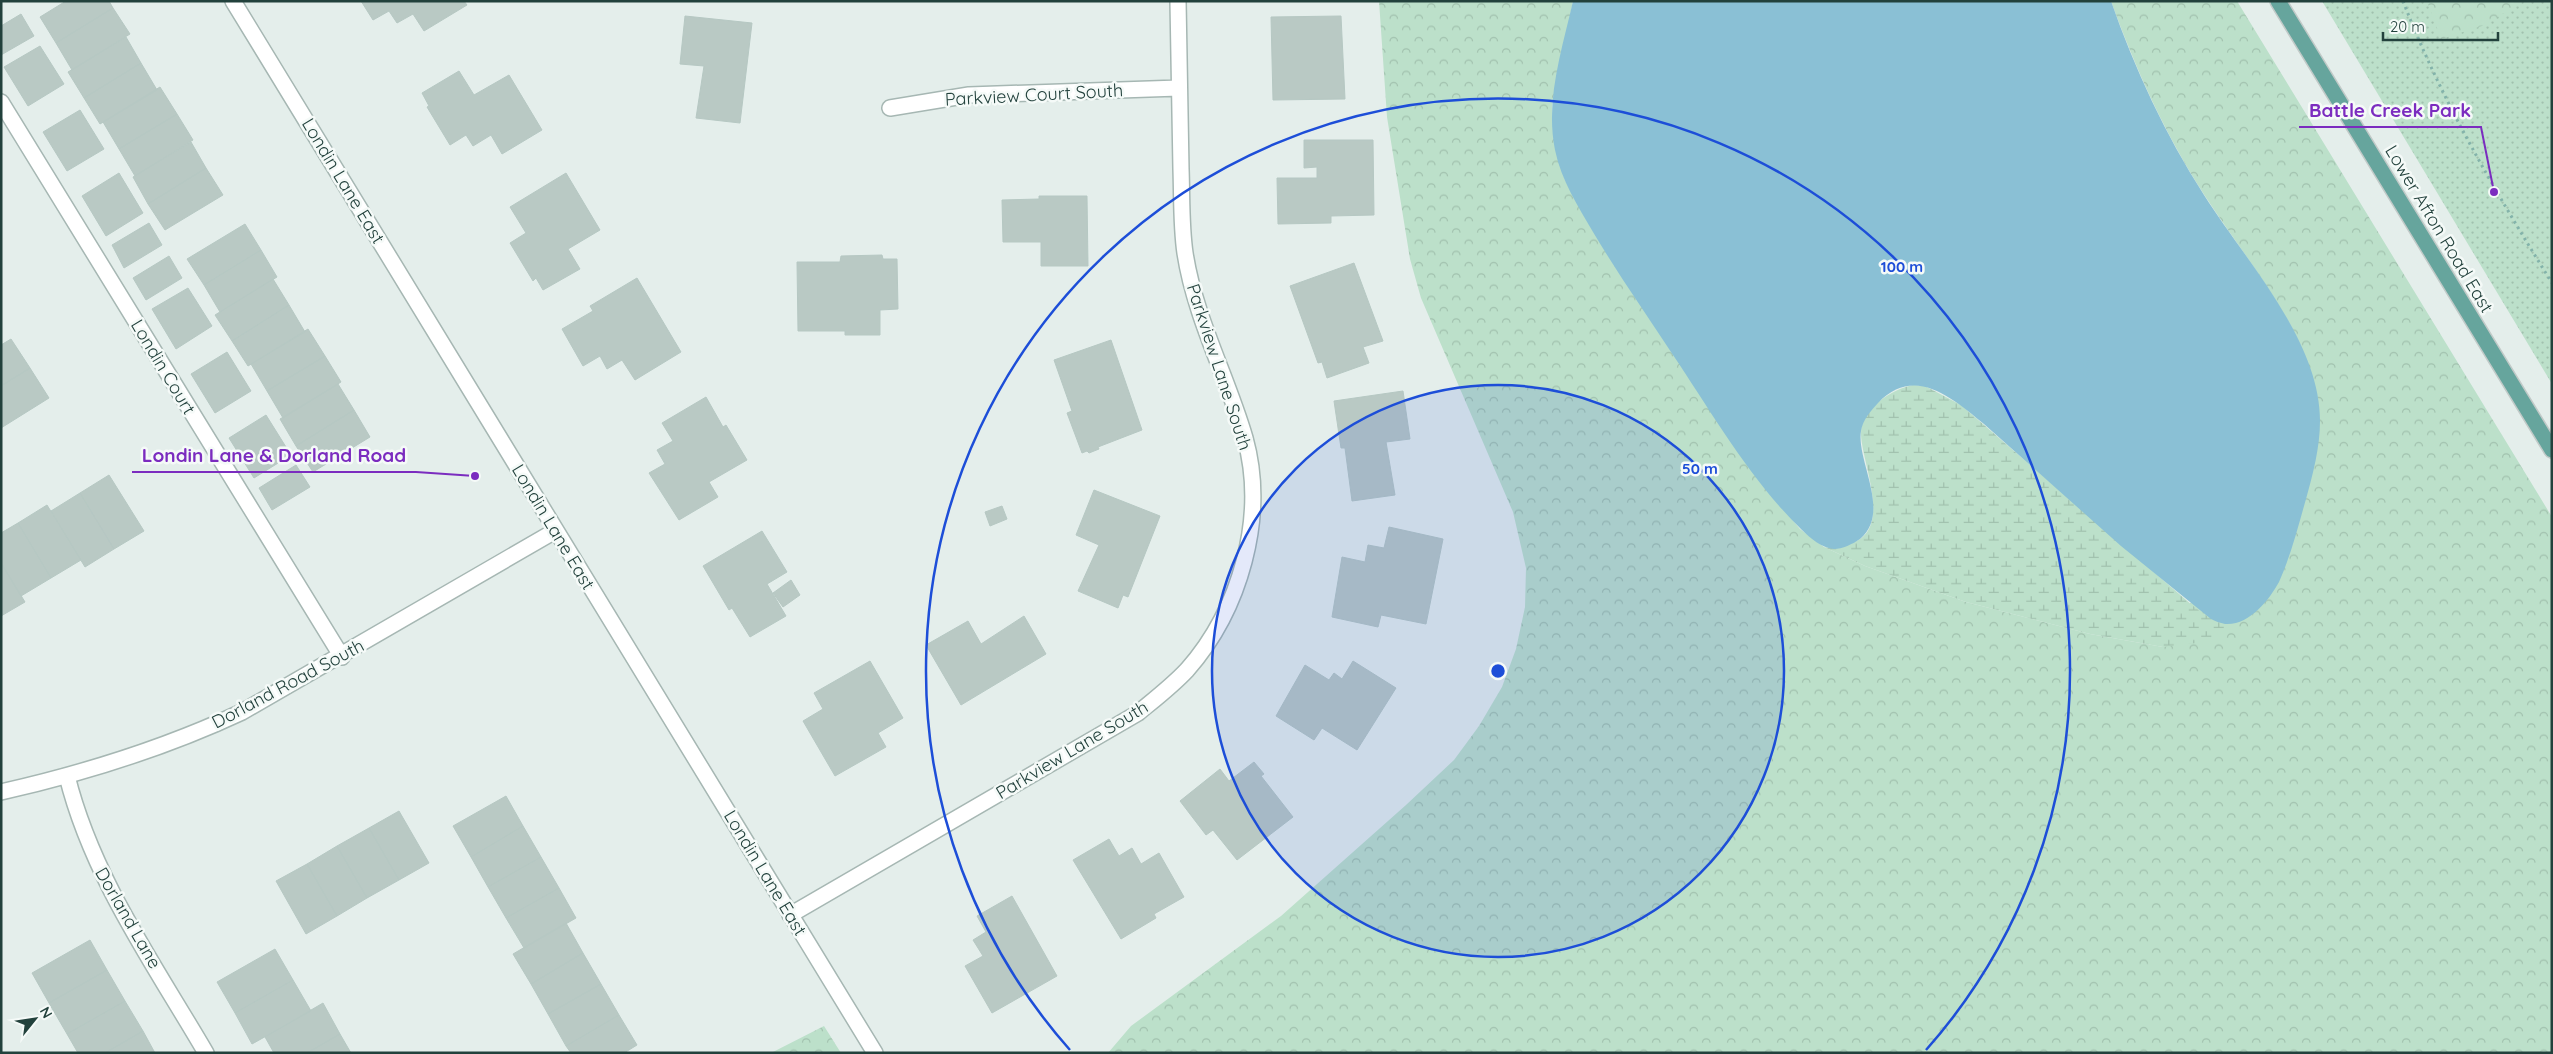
<svg xmlns="http://www.w3.org/2000/svg" width="2553" height="1054" font-family="Quicksand,sans-serif">
	<defs>
		<pattern id="grass-dots" width="8" height="8" patternUnits="userSpaceOnUse" patternTransform="scale(1.25)"><rect width="8" height="8" fill="#bce0ca"/><path d="M2 2h.1M6 6h.1" fill="none" stroke="#a1c1ae" stroke-width="1.8" stroke-linecap="round"/></pattern>
		<pattern id="forest-crowns" width="20" height="18" patternUnits="userSpaceOnUse" patternTransform="scale(1.25)"><rect width="20" height="18" fill="#bce0ca"/><path d="M2 6a3 3 0 1 1 6 0M12 15a3 3 0 1 1 6 0" fill="none" stroke="#a1c1ae"/></pattern>
		<pattern id="wetland-marsh" width="20" height="14" patternUnits="userSpaceOnUse" patternTransform="scale(1.25)"><rect width="20" height="14" fill="#bce0ca"/><path d="M1 5h8M5 5V1M11 12h8M15 12V8" fill="none" stroke="#a1c1ae"/></pattern>
	</defs>
	<rect width="100%" height="100%" fill="#e4eeeb"/>
	<path fill="url(#grass-dots)" d="M2322 1H2552V384Z"/>
	<path fill="url(#forest-crowns)" d="M1379 1H1573L1552 105 1556 152 1565 180 1607 254 1716 418 1756 476 1800 529 1824 547 1865 566 1966 602 2090 634 2163 647 2318 400C2311 377 2305 353 2294 332 2269 284 2234 241 2205 196 2165 134 2136 70 2111 1H2237L2552 517V1053H1108L1131 1026 1281 916 1406 805 1454 760 1479 726 1502 687 1516 649 1525 607 1526 568 1513 512 1421 298 1410 259 1387 117Z
		M2427 1H2524L2482 26 2441 39Z
		M824 1026 841 1053H771Z"/>
	<path fill="url(#wetland-marsh)" d="M1913 385 1925 386 1961 405 2193 606C2218 625 2226 628 2254 613L2224 633 2196 643 2163 647 2090 634 1966 602 1865 566 1824 547C1835 549 1844 546 1854 542 1892 528 1862 462 1861 435 1860 409 1892 389 1913 385Z"/>
	<path fill="#8ac0d5" d="M1573 1H2111C2135 70 2165 134 2204 195 2245 260 2320 340 2320 421 2320 447 2313 474 2306 499 2298 527 2291 555 2279 582 2269 600 2249 626 2225 624 2220 623 2215 621 2211 619L2121 546 1984 424C1953 399 1915 364 1878 403 1871 411 1863 419 1861 431 1856 461 1892 512 1860 539 1853 544 1842 549 1834 549 1822 548 1810 538 1802 530 1751 481 1712 413 1673 355 1646 314 1618 274 1593 232 1578 206 1561 180 1555 150 1545 100 1562 50 1573 1Z"/>
	<path fill="#b9c9c4" stroke="#b6c8c3" d="M66 1H109L113 8 56 43 40 17Z
		M361 1H464L467 5 424 31 413 14 397 23 389 11 373 20Z
		M113 8 130 34 72 70 56 43Z
		M21 14 34 36 1 55V26Z
		M685 16 752 23 740 123 696 118 704 66 680 64Z
		M1341 16 1345 99 1273 100 1271 17Z
		M126 37 141 63 84 98 68 72Z
		M40 46 64 84 28 106 4 67Z
		M141 63 157 90 100 124 84 98Z
		M459 71 474 95 509 75 542 130 502 154 491 135 473 146 466 135 450 145 427 107 429 106 422 93Z
		M160 87 177 114 119 149 103 122Z
		M80 110 104 149 67 171 43 132Z
		M177 114 193 140 135 176 119 149Z
		M1304 140H1373L1374 215 1331 216V223L1278 224 1277 178H1317V167L1304 168Z
		M191 142 206 168 148 204 133 177Z
		M206 168 223 195 165 230 148 204Z
		M119 173 143 213 106 236 82 196Z
		M566 173 600 230 568 249 580 269 543 290 536 278 533 281 510 243 526 233 510 207Z
		M1039 196H1087L1088 266H1041V242H1003L1002 200 1039 199Z
		M149 223 162 245 124 268 112 245Z
		M245 224 261 250 204 285 187 259Z
		M261 250 277 277 220 312 204 285Z
		M882 255 883 259H897L898 309 880 310V335H845V331H798L797 262H840L841 256Z
		M169 256 182 278 146 300 133 278Z
		M1354 263 1383 341 1363 347 1369 363 1327 378 1322 362 1318 363 1290 286Z
		M637 278 681 352 635 380 622 360 607 369 600 356 583 366 562 329 593 311 590 306Z
		M273 279 289 305 232 341 215 315Z
		M188 288 212 326 176 349 152 309Z
		M289 305 305 332 248 366 232 341Z
		M308 329 325 356 267 391 251 364Z
		M11 339 30 368 1 386V345Z
		M1111 340 1142 430 1098 447 1099 449 1089 453 1087 451 1082 453 1067 413 1072 411 1054 360Z
		M227 352 251 391 215 413 191 374Z
		M325 356 341 382 283 418 267 391Z
		M30 368 49 398 1 428V386Z
		M338 384 354 410 296 446 280 419Z
		M1403 391 1410 439 1386 442 1395 495 1352 501 1345 448H1341L1334 401Z
		M706 397 723 427 726 425 747 460 709 482 718 497 679 520 649 473 665 464 657 450 673 441 662 423Z
		M354 410 370 437 313 472 296 446Z
		M266 415 291 455 254 478 229 438Z
		M296 465 310 487 272 510 259 488Z
		M109 475 144 531 114 549 80 493Z
		M1094 490 1160 516 1128 597 1123 595 1118 608 1078 591 1099 545 1076 535Z
		M80 493 114 549 85 567 51 511Z
		M47 505 81 560 51 578 18 523Z
		M1002 506 1007 519 990 526 985 512Z
		M18 523 51 578 21 596 1 563V533Z
		M1389 527 1443 539 1426 624 1381 615 1378 627 1332 617 1342 557 1365 562 1368 545 1384 548Z
		M762 531 787 572 767 584 786 616 750 637 732 608 729 610 703 566Z
		M1 563 25 602 1 616Z
		M791 580 800 595 783 607 773 593Z
		M1024 616 1046 654 961 705 926 645 968 621 981 644Z
		M870 661 903 718 878 733 886 747 835 776 803 721 823 709 814 693Z
		M1353 661 1396 688 1357 750 1322 728 1314 740 1276 716 1305 665 1329 680 1334 673 1342 679Z
		M1254 762 1264 774 1261 776 1293 817 1237 860 1213 830 1206 835 1180 801 1220 769 1229 781Z
		M506 796 523 826 471 857 453 826Z
		M399 811 429 863 399 880 369 828Z
		M523 826 541 857 488 887 471 857Z
		M369 828 399 880 367 898 337 846Z
		M1109 839 1119 856 1132 848 1141 864 1159 853 1184 897 1154 914 1156 918 1121 939 1073 860Z
		M337 846 367 898 337 916 307 864Z
		M541 857 559 888 506 918 488 887Z
		M307 864 337 916 306 934 276 881Z
		M559 888 576 918 524 948 506 918Z
		M1012 896 1057 976 992 1013 965 966 983 956 973 940 986 932 977 916Z
		M566 923 583 953 531 984 513 954Z
		M90 940 107 970 49 1003 32 973Z
		M275 949 293 980 235 1013 217 982Z
		M583 953 601 984 548 1014 531 984Z
		M107 970 125 1001 67 1034 49 1003Z
		M293 980 311 1011 252 1044 235 1013Z
		M601 984 619 1015 566 1046 548 1014Z
		M125 1001 143 1031 105 1053H78L67 1034Z
		M323 1003 340 1034 307 1053H274L265 1037Z
		M619 1015 637 1045 624 1053H571L566 1046Z
		M143 1031 155 1053H105Z
		M340 1034 351 1053H307Z"/>
	<g fill="none" stroke-linecap="round" stroke-linejoin="round">
		<g stroke="#a6b7b3" stroke-width="18">
			<path id="minor" d="M233 1 875 1053
				M1 102 342 657
				M890 108 969 95 1179 88
				M67 776C92 877 154 964 206 1053
				M1 792C85 773 165 748 242 712L555 531
				M790 915 1138 713C1155 699 1172 686 1187 670 1240 610 1267 517 1245 438 1227 376 1195 318 1185 253 1181 226 1182 197 1181 169 1180 113 1179 57 1178 1"/>
		</g>
		<g stroke="#c1cac8" stroke-width="18">
			<path id="major" d="M2278 1 2552 450"/>
		</g>
		<path stroke="#83b3aa" stroke-width="3" stroke-dasharray="2.5 4" stroke-linecap="butt" d="M2403 1C2441 100 2496 193 2552 283"/>
		<use href="#minor" stroke="#fff" stroke-width="15"/>
		<use href="#major" stroke="#66a59d" stroke-width="15"/>
	</g>
	<circle cx="1498" cy="671" r="286" fill="#1d4ed8" fill-opacity=".12"/>
	<g fill="none" stroke="#1d4ed8" stroke-width="2.5">
		<circle cx="1498" cy="671" r="286"/>
		<path d="M1070 1050A572 572 0 1 1 1926 1050"/>
	</g>
	<g text-anchor="middle" stroke-width="5" stroke-linejoin="round" paint-order="stroke">
		<g font-size="18" fill="#22413c" stroke="#f5faf8">
			<text transform="translate(1034 95) rotate(-3)" y="6">Parkview Court South</text>
			<text transform="translate(343 181) rotate(59)" y="6">Londin Lane East</text>
			<text transform="translate(2439 229) rotate(59)" y="6">Lower Afton Road East</text>
			<text transform="translate(163 367) rotate(59)" y="6">Londin Court</text>
			<text transform="translate(1219 367) rotate(72)" y="6">Parkview Lane South</text>
			<text transform="translate(553 527) rotate(59)" y="6">Londin Lane East</text>
			<text transform="translate(288 684) rotate(-28)" y="6">Dorland Road South</text>
			<text transform="translate(1072 750) rotate(-31)" y="6">Parkview Lane South</text>
			<text transform="translate(765 873) rotate(59)" y="6">Londin Lane East</text>
			<text transform="translate(128 918) rotate(60)" y="6">Dorland Lane</text>
		</g>
	</g>
	<circle cx="1498" cy="671" r="8" fill="#1d4ed8" stroke="#f5faf8" stroke-width="2.5"/>
	<g font-size="15" text-anchor="middle" font-weight="bold" fill="#1d4ed8" stroke="#f5faf8" stroke-width="5" stroke-linejoin="round" paint-order="stroke">
		<text x="1902" y="272">100 m</text>
		<text x="1700" y="474">50 m</text>
	</g>
	<path fill="none" stroke="#7b2cbf" stroke-width="2" d="M2494 192L2481 127H2299M475 476L416 472H132"/>
	<g fill="#7b2cbf" stroke="#f5faf8" stroke-width="2">
		<circle cx="2494" cy="192" r="5"/>
		<circle cx="475" cy="476" r="5"/>
	</g>
	<g font-size="19" text-anchor="middle" font-weight="bold" fill="#7b2cbf" stroke="#f5faf8" stroke-width="5" stroke-linejoin="round" paint-order="stroke">
		<text x="2390" y="117">Battle Creek Park</text>
		<text x="274" y="462">Londin Lane &amp; Dorland Road</text>
	</g>
	<rect width="2553" height="1054" fill="none" stroke="#22413c" stroke-width="5"/>
	<g transform="translate(35 1019) rotate(60)" stroke="#f5faf8" stroke-width="4" paint-order="stroke">
	<path d="M0-4L9 19L0 12L-9 19Z" fill="#22413c"/>
	<text y="-8" font-size="14" font-weight="bold" text-anchor="middle" fill="#22413c">N</text>
	</g>
	<path d="M2383 32v8h115v-8" fill="none" stroke="#22413c" stroke-width="2.5"/>
	<text x="2390" y="32" font-size="15" fill="#22413c" stroke="#f5faf8" stroke-width="4" paint-order="stroke">20 m</text>
</svg>
